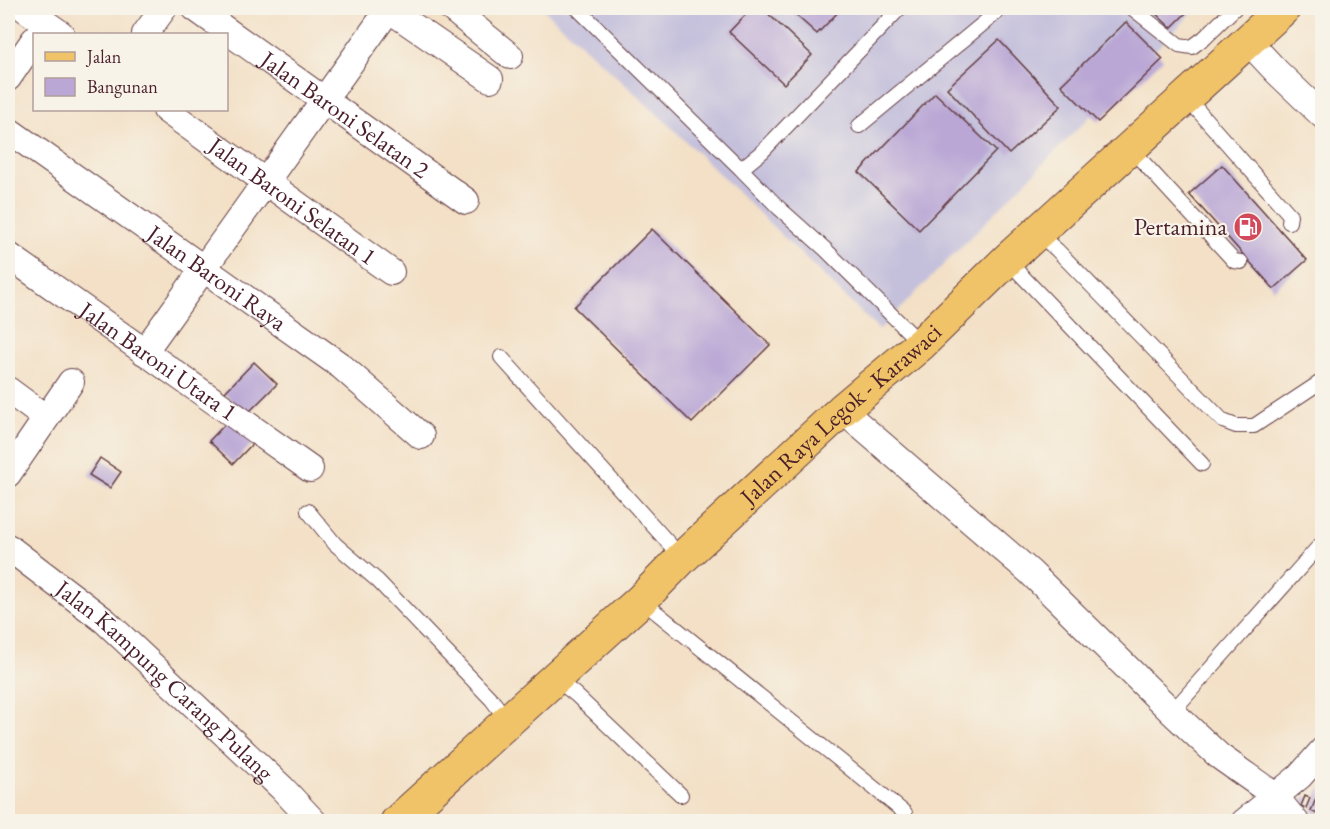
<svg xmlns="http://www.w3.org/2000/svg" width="1330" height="829" font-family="'EB Garamond',serif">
	<rect width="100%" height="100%" fill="#f7f3e8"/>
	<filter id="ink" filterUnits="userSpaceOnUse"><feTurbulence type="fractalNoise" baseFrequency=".0167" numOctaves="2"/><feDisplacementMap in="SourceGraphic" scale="12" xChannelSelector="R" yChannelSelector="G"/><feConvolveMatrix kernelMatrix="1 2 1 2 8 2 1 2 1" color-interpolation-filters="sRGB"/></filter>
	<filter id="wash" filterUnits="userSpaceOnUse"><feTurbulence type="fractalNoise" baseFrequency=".008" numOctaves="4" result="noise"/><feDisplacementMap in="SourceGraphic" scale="24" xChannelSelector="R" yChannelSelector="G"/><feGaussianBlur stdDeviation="1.35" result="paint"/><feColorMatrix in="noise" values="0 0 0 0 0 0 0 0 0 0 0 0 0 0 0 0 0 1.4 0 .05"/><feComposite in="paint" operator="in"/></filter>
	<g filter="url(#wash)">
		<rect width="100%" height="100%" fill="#f3e0c6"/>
		<path fill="#c4c0db" d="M542 8H1197L879 330 668 124Z"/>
		<g id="blocks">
			<path fill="#baa7d5" d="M752 8H762L812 55 784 84 729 32Z
				M788 8H842L817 34Z
				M1150 8H1191L1171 28Z
				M1126 22 1163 59 1098 122 1061 85Z
				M999 40 1061 106 1009 154 947 88Z
				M935 93 996 151 919 230 859 172Z
				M1222 165 1307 260 1274 289 1189 194Z
				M652 229 770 345 692 423 574 307Z
				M254 362 277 384 246 415 224 393Z
				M233 416 257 439 233 464 209 441Z
				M100 458 121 472 110 488 89 475Z
				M1321 786H1322V816L1311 811Z
				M1305 796 1310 798 1306 808 1301 806Z"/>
		</g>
	</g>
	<g filter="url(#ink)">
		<use href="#blocks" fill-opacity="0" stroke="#633c42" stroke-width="1.5"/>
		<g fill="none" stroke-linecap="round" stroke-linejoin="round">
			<g stroke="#633c42" stroke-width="16">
				<path id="lane" d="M577 8 741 169
					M900 8 763 151 741 169 779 208 825 249 921 344
					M1132 8 1179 45 1192 47 1204 38 1235 8
					M1186 97 1290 215 1289 222
					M859 126 1002 8
					M1130 148 1234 261 1241 262
					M1037 233 1057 250 1223 421 1236 426H1254L1322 381
					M1007 260 1202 464
					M501 357 682 558
					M308 511 335 544 378 581 492 700 507 720
					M641 600 905 813
					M555 678 576 695 681 795
					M1172 712 1320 545"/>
			</g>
			<g stroke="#633c42" stroke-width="28">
				<g id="street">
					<path d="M24 8 61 34"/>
					<path id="s1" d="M195 8 466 201"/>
					<path d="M387 8 490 79"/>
					<path d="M451 8 510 56"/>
					<path d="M145 34 164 8"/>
					<path d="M1248 41 1277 72 1322 115"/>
					<path d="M8 78 34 40"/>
					<path id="s2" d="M166 110 391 272"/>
					<path id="s3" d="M8 130 341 366 421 436"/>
					<path id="s4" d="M8 255 310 469"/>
					<path d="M144 352 389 9"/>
					<path d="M8 390 46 418"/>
					<path d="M842 410 1030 572 1172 712 1219 756 1274 795 1296 822"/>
					<path d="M8 474 71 382"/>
					<path id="s5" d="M8 547 105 621 282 788 314 822"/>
					<path d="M1244 822 1300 776 1322 751"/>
				</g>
			</g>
			<g stroke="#633c42" stroke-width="35">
				<g id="primary">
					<path id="s6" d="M397 822 641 600 682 558 842 410 921 344 1007 260 1284 8"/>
				</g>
			</g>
			<use href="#lane" stroke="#fff" stroke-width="14"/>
			<use href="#street" stroke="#fff" stroke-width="26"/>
			<use href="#primary" stroke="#f0c369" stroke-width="33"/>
		</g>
	</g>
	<defs>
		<g id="fuel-disc" transform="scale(1.5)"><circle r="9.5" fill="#d1495b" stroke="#f7f3e8"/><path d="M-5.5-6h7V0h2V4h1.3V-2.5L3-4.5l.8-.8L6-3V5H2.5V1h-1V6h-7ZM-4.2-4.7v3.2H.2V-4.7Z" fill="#fff"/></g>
	</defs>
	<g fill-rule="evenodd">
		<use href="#fuel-disc" x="1248" y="227"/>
	</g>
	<g text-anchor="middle" stroke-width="4.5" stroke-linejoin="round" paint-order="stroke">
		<g font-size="24" fill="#4a1f2b" stroke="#f7f3e8">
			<text dy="8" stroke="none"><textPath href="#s1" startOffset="184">Jalan Baroni Selatan 2</textPath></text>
			<text dy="8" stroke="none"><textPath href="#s2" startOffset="156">Jalan Baroni Selatan 1</textPath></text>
			<text dy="8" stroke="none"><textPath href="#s3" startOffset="256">Jalan Baroni Raya</textPath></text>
			<text dy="8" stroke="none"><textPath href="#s4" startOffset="184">Jalan Baroni Utara 1</textPath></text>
			<text dy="8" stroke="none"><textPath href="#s6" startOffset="603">Jalan Raya Legok - Karawaci</textPath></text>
			<text dy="8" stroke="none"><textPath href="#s5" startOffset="206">Jalan Kampung Carang Pulang</textPath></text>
		</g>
		<g font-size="24" fill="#4a1f2b" stroke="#f7f3e8" text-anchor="end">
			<text x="1227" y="235">Pertamina</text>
		</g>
	</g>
	<rect width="1330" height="829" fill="none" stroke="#f7f3e8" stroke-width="30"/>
	<rect x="33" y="33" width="195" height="78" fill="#f7f3e8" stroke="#b29e9c" stroke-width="1.5"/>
	<rect x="45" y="52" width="30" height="9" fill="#f0c369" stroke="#b29e9c" stroke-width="1.5"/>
	<text x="87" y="63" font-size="18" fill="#4a1f2b">Jalan</text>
	<rect x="45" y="78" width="30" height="18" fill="#baa7d5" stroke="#b29e9c" stroke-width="1.5"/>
	<text x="87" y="93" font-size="18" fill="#4a1f2b">Bangunan</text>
</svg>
